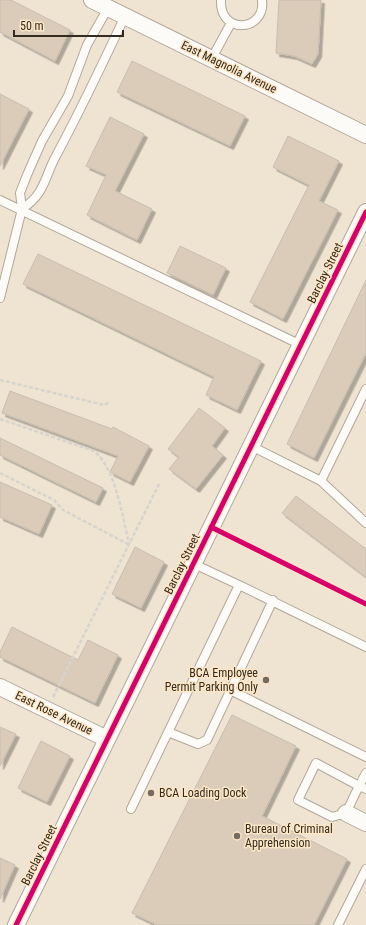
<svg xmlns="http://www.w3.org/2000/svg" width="366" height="925" font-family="'Roboto Condensed',sans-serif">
	<defs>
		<filter id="shadow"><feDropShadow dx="3.5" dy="3.5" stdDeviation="0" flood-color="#0004"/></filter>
	</defs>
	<rect width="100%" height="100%" fill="#efe3d2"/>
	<path fill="#daccb9" stroke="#c7beb1" filter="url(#shadow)" d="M0 0H11L70 30 55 61 0 32Z
		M279 0H321L318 54 312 64 294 56 276 53Z
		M132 61 245 116 230 146 117 92Z
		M0 94 29 109 0 166Z
		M110 117 144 134 115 191 152 209 137 240 87 215 106 175 86 166Z
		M288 136 339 161 319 201 338 210 283 319 250 302 309 185 273 167Z
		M180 246 226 268 213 295 167 273Z
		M38 254 261 361 237 410 206 395 214 377 23 284Z
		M366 280V353L314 458 287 444Z
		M10 391 112 429 113 427 149 446 130 482 110 472 118 456 2 413Z
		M199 408 225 428 212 446 223 455 196 489 169 469 179 457 168 449Z
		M0 438 103 488 96 502 0 455Z
		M0 482 52 505 39 534 0 517Z
		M296 496 366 549V577L282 513Z
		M135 547 164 562 141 608 112 594Z
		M12 627 78 660 88 640 118 655 95 703 0 657V652Z
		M232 715 296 746 262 816 347 859 314 925H157L132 913Z
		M0 727 16 734 0 766Z
		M41 741 70 756 47 802 18 788Z
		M0 858 15 865 0 899Z"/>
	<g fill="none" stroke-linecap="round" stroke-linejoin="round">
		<g stroke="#b1a89a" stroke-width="10">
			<path id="service" d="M221 0C219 35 266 32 262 0
				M212 58 231 23
				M0 200 301 345
				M22 209C46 193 44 177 57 154 81 109 103 63 125 16
				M0 298 22 209 20 193 27 175 42 141 68 96 87 45 108 8
				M251 446 321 481 366 523
				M321 481 366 389
				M194 564 239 585
				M232 691 366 757
				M168 732 198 744 207 740 273 600
				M316 763 359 786 346 813 332 817 298 800Z
				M366 773 359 786 366 789
				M131 809 239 585 366 647
				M338 925 366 869"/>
		</g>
		<g stroke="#b1a89a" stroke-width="18">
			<path id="minor" d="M92 0 366 135
				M0 687 107 739
				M346 813 366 823
				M16 925 366 212"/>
		</g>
		<path stroke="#d7d4cf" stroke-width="2.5" stroke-dasharray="4 2" stroke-linecap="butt" d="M0 380 104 405 110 402
			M0 419 94 451C116 469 122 516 129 543
			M0 473 54 500 63 510 128 544
			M53 697 159 484"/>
		<use href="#service" stroke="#fdfbf8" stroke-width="8"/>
		<use href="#minor" stroke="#fdfbf8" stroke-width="16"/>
		<g stroke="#fce6c5" stroke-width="8">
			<path id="cycleway" d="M211 527 366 604
				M16 925 366 212"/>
		</g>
		<use href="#cycleway" stroke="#d6006c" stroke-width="5"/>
	</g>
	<g fill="#756b5e" stroke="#fce6c5" stroke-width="1.5">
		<circle cx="266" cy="680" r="4"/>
		<circle cx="151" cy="793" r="4"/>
		<circle cx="237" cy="836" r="4"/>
	</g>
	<g text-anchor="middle" stroke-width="3" stroke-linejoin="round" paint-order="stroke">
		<g font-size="12" fill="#332b1f" stroke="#fce6c5">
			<text transform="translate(229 67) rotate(26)" y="4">East Magnolia Avenue</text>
			<text transform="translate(325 273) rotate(-64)" y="4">Barclay Street</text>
			<text transform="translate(182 564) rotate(-64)" y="4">Barclay Street</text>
			<text transform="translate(54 713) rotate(26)" y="4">East Rose Avenue</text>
			<text transform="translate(39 855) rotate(-64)" y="4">Barclay Street</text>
		</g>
		<g font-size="12" fill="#332b1f" stroke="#fce6c5" text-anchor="start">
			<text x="258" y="677" text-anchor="end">BCA Employee<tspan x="258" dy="14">Permit Parking Only</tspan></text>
			<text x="159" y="797">BCA Loading Dock</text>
			<text x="245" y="833">Bureau of Criminal<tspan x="245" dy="14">Apprehension</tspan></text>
		</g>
	</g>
	<path d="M14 30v6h109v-6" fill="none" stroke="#332b1f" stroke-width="2"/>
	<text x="20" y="30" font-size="12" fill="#332b1f" stroke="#fce6c5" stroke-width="3" paint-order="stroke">50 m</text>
</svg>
